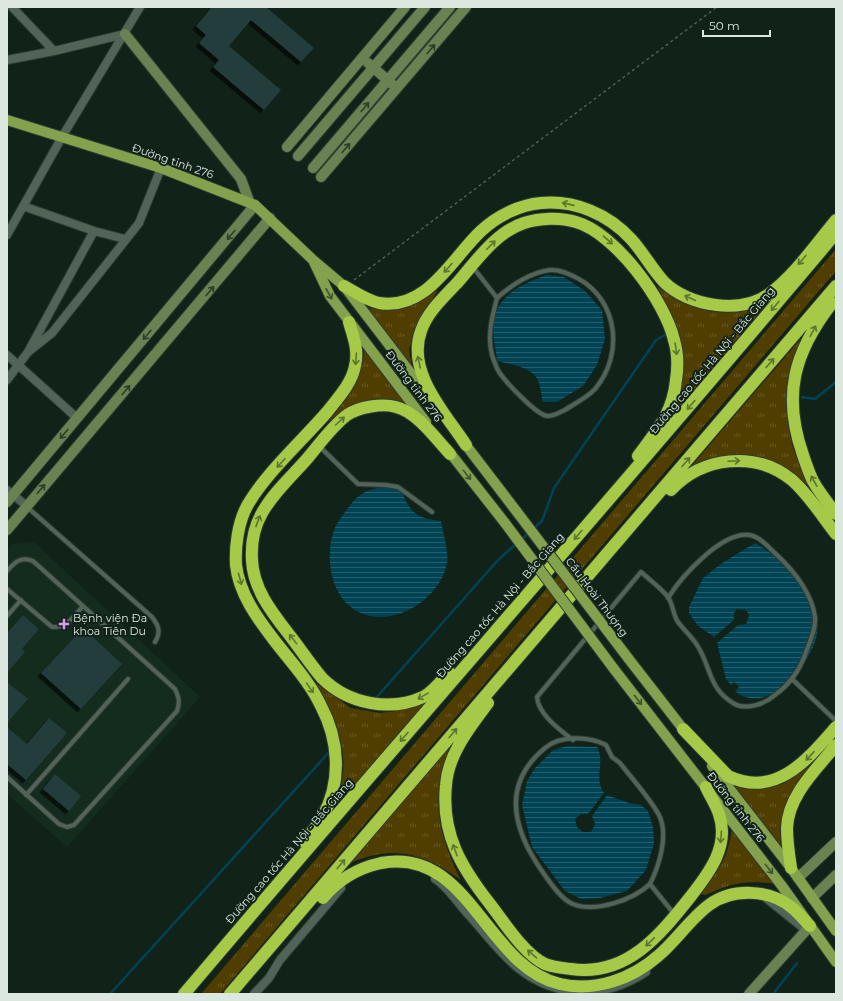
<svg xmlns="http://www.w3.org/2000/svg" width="843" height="1001" font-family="Montserrat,sans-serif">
	<defs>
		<pattern id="grass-tufts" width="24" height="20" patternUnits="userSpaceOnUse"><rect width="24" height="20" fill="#503e00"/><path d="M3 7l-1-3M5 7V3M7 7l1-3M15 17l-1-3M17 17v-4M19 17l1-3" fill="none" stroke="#695a25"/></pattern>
		<pattern id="water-rules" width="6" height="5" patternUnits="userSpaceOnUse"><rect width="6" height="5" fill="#004354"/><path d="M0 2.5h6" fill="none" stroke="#255e6c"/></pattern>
		<filter id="shadow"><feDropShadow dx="-3.5" dy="3.5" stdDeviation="0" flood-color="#0009"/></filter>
	</defs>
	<rect width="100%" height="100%" fill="#112218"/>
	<path fill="#142c1d" d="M34 542 200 697 67 847 7 794V550L12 544Z"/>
	<path fill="url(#grass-tufts)" d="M836 249V271L220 994H201Z
		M657 286C702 316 723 319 774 302L674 420C690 361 687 339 657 286Z
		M438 290 415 329 409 350 412 366 367 308C394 312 416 305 438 290Z
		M810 328C790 369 781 397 792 444 796 458 804 472 809 487L779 466 746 456 689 469Z
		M363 343 410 405 394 402 344 412 328 422C346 400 368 373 363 343Z
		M314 682 351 708 380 713 403 710 428 701 326 819C330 811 335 803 338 794 353 757 335 713 314 682Z
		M450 745C447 758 442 771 440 784 434 817 446 851 461 880 421 852 394 844 347 864Z
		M816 760C792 790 776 814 782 854L727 783 762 788 783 784Z
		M732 828 776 884C744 880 734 883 705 895L701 894 700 890C722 867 727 859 732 828Z"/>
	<path fill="url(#water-rules)" d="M547 275 564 277 585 291 602 310 605 339 597 365 583 386 557 402H543C541 395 540 382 536 377 528 366 509 364 497 361 496 350 493 338 493 327 494 297 522 283 547 275Z
		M391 487 402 492C411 514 417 518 441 521 443 532 449 553 447 563 440 602 386 633 352 608 327 591 323 542 340 519 357 495 362 488 391 487Z
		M755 543C783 558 823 601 817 635 810 666 767 718 735 691L739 687 734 682 731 685 726 679 717 643 738 625 746 624 749 615 746 610 737 609 734 613V620L714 637 698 626 689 613V607L703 578 722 563Z
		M567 746 597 747C606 762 593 777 604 793L588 814H581L575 819 577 827 583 832H591L595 824 592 816 607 795 629 803 641 805 648 811 653 827 654 843 646 870 627 891 600 898 581 899 565 891 532 847 522 805 527 781 535 768 553 750Z"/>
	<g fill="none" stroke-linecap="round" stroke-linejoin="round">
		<path stroke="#004354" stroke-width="2.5" d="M802 397 815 399 836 382
			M533 529 542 521 554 488 656 340 667 334
			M521 540 529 533
			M375 699 499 559 517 543
			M110 994 331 750
			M773 994 797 963"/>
	</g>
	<path fill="#243c3a" filter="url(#shadow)" d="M212 7H266L314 48 301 62 251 20 229 46 281 90 264 110 213 67 219 60 199 43 206 35 196 26Z
		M23 615 39 629 22 649 25 652 7 673V633Z
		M83 628 122 664 81 709 41 673Z
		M7 682 28 699 7 723Z
		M49 718 67 733 26 780 7 764V727L27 744Z
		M55 774 81 796 69 811 43 789Z"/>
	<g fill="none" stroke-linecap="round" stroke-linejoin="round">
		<g stroke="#303b34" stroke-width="6">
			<path id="lane" d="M472 266 497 298C492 317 487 336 492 355 494 361 496 367 499 372 506 382 537 416 548 416 554 416 560 412 565 410 575 403 587 398 595 389 624 355 618 301 579 279 570 274 560 269 550 270 531 272 510 286 497 298
				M319 446 358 484 386 485 398 487 432 512
				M27 507 152 617C159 626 161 632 155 642
				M7 571C15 562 21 556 33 561L175 689C179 697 180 702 177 711L74 825 67 827 59 824 7 777
				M7 589 52 627C67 628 74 616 83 606
				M7 616 21 600
				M792 679 836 721
				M573 740C560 730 538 714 537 697L641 572C650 580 661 588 668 597 673 604 673 615 678 622 684 630 692 637 697 645 711 666 708 688 733 703 745 711 765 704 775 695 790 684 800 670 806 652 810 641 816 629 815 617 812 594 794 571 778 556 770 549 760 536 749 535 721 532 681 577 668 598
				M26 795 128 679
				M650 884C633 900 595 913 573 904 562 900 551 884 544 874 513 831 500 785 545 748 560 735 589 736 606 745L612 757 620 763C633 780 649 797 659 815 669 835 659 866 650 884L675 915"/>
		</g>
		<g stroke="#303b34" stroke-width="10">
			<path id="street" d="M12 7 54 51
				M7 60 54 51 125 34
				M23 206 94 231 125 239
				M7 235 62 137 140 7
				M28 352 52 333 139 223 161 168
				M7 355 77 418
				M7 380 28 352 94 231
				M7 490 27 506
				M435 879C447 886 457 902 466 912 483 930 499 953 518 968 557 999 605 999 646 972
				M767 899 807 931
				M254 994 269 978 280 960 341 888"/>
		</g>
		<g stroke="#303b34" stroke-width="12">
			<path id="secondary" d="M125 34 241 179 249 201
				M368 63 392 84
				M287 147 405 7
				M298 156 425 7
				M313 168 450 7
				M321 177 466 7
				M7 502 255 205
				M7 530 270 218
				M798 878 836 842
				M812 898 836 875
				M749 994 810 926"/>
		</g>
		<g stroke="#303b34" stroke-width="12">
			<path id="primary" d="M7 120 161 168 255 205 312 259 344 286 429 397
				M314 262 330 296 426 422
				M462 440 517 512
				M447 449 505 523
				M628 658 687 734
				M614 669 782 886 836 962
				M712 766 791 868 836 931"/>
		</g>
		<g stroke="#303b34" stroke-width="14">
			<path id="highway" d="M344 286C355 292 366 300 379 303 427 311 452 258 481 231 497 216 519 205 541 203 575 200 608 214 631 239 643 252 652 269 664 282 688 306 741 315 769 294 794 276 816 244 836 220
				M832 303C794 352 782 395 803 455 806 464 809 473 813 481 819 492 828 503 836 514
				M466 445C445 413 406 372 421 331 427 312 445 296 458 282 477 260 496 232 524 223 540 218 560 217 576 222 615 233 665 301 674 340 678 353 678 367 676 380 673 413 657 430 638 456
				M671 490C702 457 755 450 792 480 809 495 822 516 836 534
				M449 672C442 680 433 692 423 697 390 712 348 704 322 678 311 665 301 650 291 637 274 615 253 590 252 560 251 544 254 527 262 513 273 493 291 477 306 460 319 445 331 427 347 415 359 407 382 403 396 407 417 412 436 439 450 454
				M488 703C470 727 448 754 446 785 441 834 461 867 490 904 504 922 524 954 545 964 552 967 563 968 571 969 627 977 660 935 691 896 709 873 730 846 719 814 716 805 710 796 706 787
				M683 729 728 776C776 799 808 759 836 727
				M303 842C310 834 318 826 323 816 342 781 339 740 321 706 310 682 290 661 274 640 257 618 239 593 236 565 235 546 238 523 247 506 265 474 303 440 327 412 338 398 352 383 355 366 359 350 353 336 349 322
				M791 868C789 855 787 842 787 828 788 795 817 769 836 745
				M323 898C338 880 358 868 381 863 469 846 486 967 560 984 595 992 632 979 658 956 676 941 690 919 709 905 732 888 769 889 791 907 798 912 804 920 810 926
				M184 994C400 739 621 489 836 233
				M230 994 836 286"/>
		</g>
		<path stroke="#4f5e55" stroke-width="1.5" stroke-dasharray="3 3" stroke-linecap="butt" d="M354 280 717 7"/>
		<use href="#lane" stroke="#516457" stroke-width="4"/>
		<use href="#street" stroke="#516457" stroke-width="8"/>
		<use href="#secondary" stroke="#6a8252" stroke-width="10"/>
		<use href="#primary" stroke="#84a14d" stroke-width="10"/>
		<use href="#highway" stroke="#a6c947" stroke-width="12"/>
		<g stroke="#303b34" stroke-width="12" stroke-linecap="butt">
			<path id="primary-bridge" d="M517 512 628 658
				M505 523 614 669"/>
		</g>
		<use href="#primary-bridge" stroke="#84a14d" stroke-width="10"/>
	</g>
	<defs><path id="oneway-shaft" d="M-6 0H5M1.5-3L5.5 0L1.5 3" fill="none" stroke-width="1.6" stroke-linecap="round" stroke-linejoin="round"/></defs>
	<g stroke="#2c3f29">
		<use href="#oneway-shaft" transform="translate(431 49) rotate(-49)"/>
		<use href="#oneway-shaft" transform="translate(365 107) rotate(-50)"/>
		<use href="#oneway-shaft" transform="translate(346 148) rotate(-50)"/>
		<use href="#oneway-shaft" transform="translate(231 235) rotate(130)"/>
		<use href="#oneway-shaft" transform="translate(210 291) rotate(-50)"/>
		<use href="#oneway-shaft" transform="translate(147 335) rotate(130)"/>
		<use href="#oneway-shaft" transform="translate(126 390) rotate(-50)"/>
		<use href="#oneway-shaft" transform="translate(64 434) rotate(130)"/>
		<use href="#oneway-shaft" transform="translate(41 489) rotate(-50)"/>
	</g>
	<g stroke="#5c7630">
		<use href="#oneway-shaft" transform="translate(568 204) rotate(-167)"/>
		<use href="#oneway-shaft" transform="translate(608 240) rotate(41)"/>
		<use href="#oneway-shaft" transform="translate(491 245) rotate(-45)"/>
		<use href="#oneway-shaft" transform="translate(802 260) rotate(131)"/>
		<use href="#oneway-shaft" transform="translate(448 268) rotate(132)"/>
		<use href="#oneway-shaft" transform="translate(690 298) rotate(-156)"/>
		<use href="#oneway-shaft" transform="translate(775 306) rotate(130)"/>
		<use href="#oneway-shaft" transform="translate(813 331) rotate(-62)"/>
		<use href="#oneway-shaft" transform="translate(676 349) rotate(82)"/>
		<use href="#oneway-shaft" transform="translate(356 359) rotate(94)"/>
		<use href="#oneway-shaft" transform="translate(419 362) rotate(-102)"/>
		<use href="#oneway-shaft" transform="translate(770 363) rotate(-49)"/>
		<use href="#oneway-shaft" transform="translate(691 405) rotate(130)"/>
		<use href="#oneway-shaft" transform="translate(340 421) rotate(-42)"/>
		<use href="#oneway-shaft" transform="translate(734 461) rotate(-3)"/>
		<use href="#oneway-shaft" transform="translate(686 462) rotate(-49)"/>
		<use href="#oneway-shaft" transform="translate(281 463) rotate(132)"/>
		<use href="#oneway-shaft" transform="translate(814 481) rotate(-119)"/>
		<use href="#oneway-shaft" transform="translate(258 521) rotate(-70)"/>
		<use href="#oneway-shaft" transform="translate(578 535) rotate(130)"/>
		<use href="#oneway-shaft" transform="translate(240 579) rotate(75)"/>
		<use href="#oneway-shaft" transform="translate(293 639) rotate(-128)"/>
		<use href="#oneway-shaft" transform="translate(310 688) rotate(55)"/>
		<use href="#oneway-shaft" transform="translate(423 696) rotate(151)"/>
		<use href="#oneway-shaft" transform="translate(453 733) rotate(-50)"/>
		<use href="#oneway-shaft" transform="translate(404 737) rotate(131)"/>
		<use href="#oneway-shaft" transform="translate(810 756) rotate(133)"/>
		<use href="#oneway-shaft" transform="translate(721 837) rotate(94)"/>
		<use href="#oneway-shaft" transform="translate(455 850) rotate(-110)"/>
		<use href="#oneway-shaft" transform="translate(341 864) rotate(-50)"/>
		<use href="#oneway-shaft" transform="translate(650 942) rotate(136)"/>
		<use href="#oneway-shaft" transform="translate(532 954) rotate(-139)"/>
	</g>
	<g stroke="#3f552d">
		<use href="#oneway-shaft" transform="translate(329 294) rotate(61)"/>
		<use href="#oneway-shaft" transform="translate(467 475) rotate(52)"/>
		<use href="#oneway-shaft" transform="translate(638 700) rotate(52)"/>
		<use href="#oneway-shaft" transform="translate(769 869) rotate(52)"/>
	</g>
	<path fill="#de98f2" stroke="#112218" stroke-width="1.5" d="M62 618h4v4h4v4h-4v4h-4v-4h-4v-4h4z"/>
	<g text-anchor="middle" stroke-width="4" stroke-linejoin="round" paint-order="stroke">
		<g font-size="11" fill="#dce7df" stroke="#112218">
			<text transform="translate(173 161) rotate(19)" y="4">Đường tỉnh 276</text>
			<text transform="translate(712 360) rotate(-50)" y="4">Đường cao tốc Hà Nội - Bắc Giang</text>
			<text transform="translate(414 386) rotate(53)" y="4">Đường tỉnh 276</text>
			<text transform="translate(597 597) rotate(53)" y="4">Cầu Hoài Thượng</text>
			<text transform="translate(500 605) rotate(-49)" y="4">Đường cao tốc Hà Nội - Bắc Giang</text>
			<text transform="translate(736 807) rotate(52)" y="4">Đường tỉnh 276</text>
			<text transform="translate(289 851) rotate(-49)" y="4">Đường cao tốc Hà Nội - Bắc Giang</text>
		</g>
		<g font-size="11" fill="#dce7df" stroke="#112218" text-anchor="start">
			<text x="73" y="622">Bệnh viện Đa<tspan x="73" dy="13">khoa Tiên Du</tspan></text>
		</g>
	</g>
	<rect width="843" height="1001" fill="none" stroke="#dce7df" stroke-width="16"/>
	<path d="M703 30v6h67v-6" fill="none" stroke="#dce7df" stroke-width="2"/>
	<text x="709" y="30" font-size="12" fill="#dce7df" stroke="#112218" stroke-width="3" paint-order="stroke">50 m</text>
</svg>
